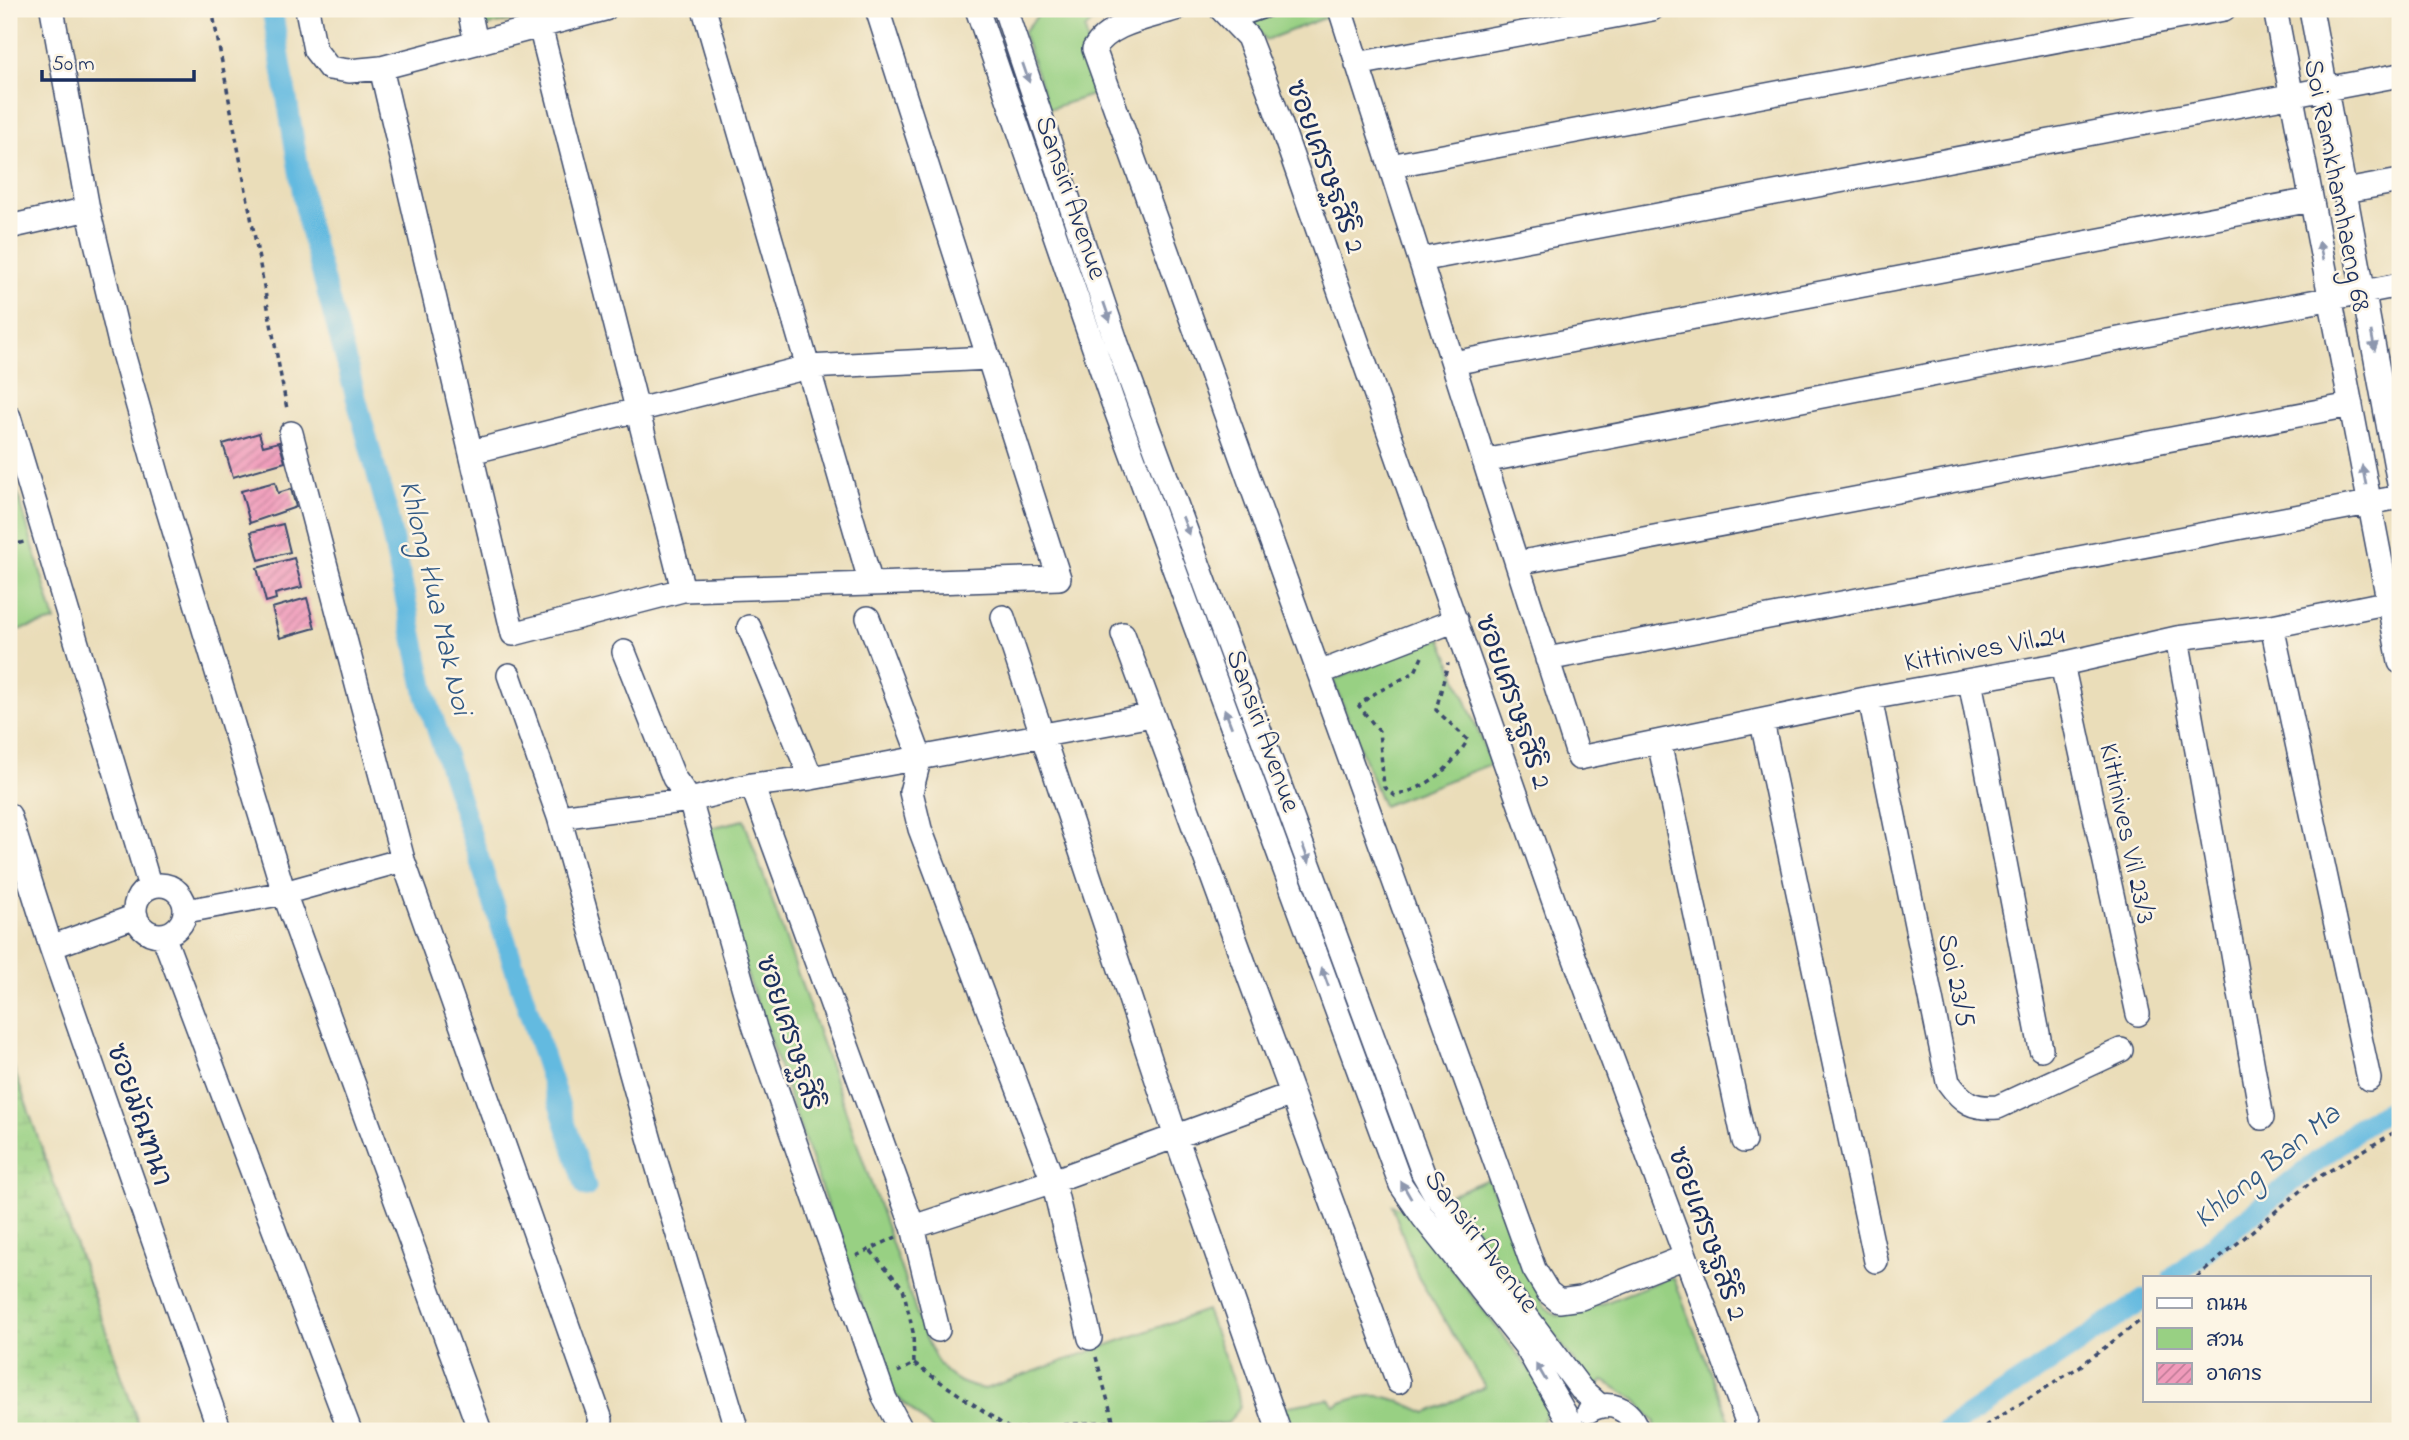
<svg xmlns="http://www.w3.org/2000/svg" width="2409" height="1440" font-family="'Indie Flower','Playpen Sans Thai',sans-serif">
	<defs>
		<pattern id="wetland-marsh" width="20" height="14" patternUnits="userSpaceOnUse" patternTransform="scale(1.75)"><rect width="20" height="14" fill="#98d083"/><path d="M1 5h8M5 5V1M11 12h8M15 12V8" fill="none" stroke="#82b374"/></pattern>
		<pattern id="building-hatch" width="6" height="6" patternUnits="userSpaceOnUse" patternTransform="scale(1.75)"><rect width="6" height="6" fill="#f09aba"/><path d="M-1 1l2-2M0 6l6-6M5 7l2-2" fill="none" stroke="#c27e9a"/></pattern>
	</defs>
	<rect width="100%" height="100%" fill="#fcf5e5"/>
	<filter id="ink" filterUnits="userSpaceOnUse"><feTurbulence type="fractalNoise" baseFrequency=".0143" numOctaves="2"/><feDisplacementMap in="SourceGraphic" scale="14" xChannelSelector="R" yChannelSelector="G"/><feConvolveMatrix kernelMatrix="1 2 1 2 8 2 1 2 1" color-interpolation-filters="sRGB"/></filter>
	<filter id="wash" filterUnits="userSpaceOnUse"><feTurbulence type="fractalNoise" baseFrequency=".00686" numOctaves="4" result="noise"/><feDisplacementMap in="SourceGraphic" scale="28" xChannelSelector="R" yChannelSelector="G"/><feGaussianBlur stdDeviation="1.57" result="paint"/><feColorMatrix in="noise" values="0 0 0 0 0 0 0 0 0 0 0 0 0 0 0 0 0 1.4 0 .05"/><feComposite in="paint" operator="in"/></filter>
	<g filter="url(#wash)">
		<rect width="100%" height="100%" fill="#eaddb9"/>
		<path fill="#98d083" stroke="#5a8070" stroke-width="2" d="M478 9H565L481 27Z
			M1043 9H1131L1092 22 1085 29 1098 93 1049 109 1023 33Z
			M1240 9H1324L1327 17 1266 40Z
			M9 464 55 621 9 632Z
			M1441 638 1491 764 1383 806 1333 680Z
			M744 820 922 1329C938 1365 943 1382 985 1389L1206 1310 1237 1389 1240 1406 1228 1423 1135 1431H934L892 1392 697 831Z
			M1488 1179 1544 1306 1557 1316 1602 1304 1667 1278 1674 1279 1734 1431H1654L1655 1422 1636 1400 1604 1381 1593 1387 1450 1195Z
			M1392 1205 1407 1211 1542 1386 1549 1409 1542 1423 1510 1431H1348L1288 1420 1283 1407 1329 1399 1334 1406C1375 1388 1388 1396 1427 1413L1485 1387 1418 1277Z"/>
		<path fill="url(#wetland-marsh)" stroke="#5a8070" stroke-width="2" d="M9 1055 141 1431H9Z"/>
		<g fill="none" stroke-linecap="round" stroke-linejoin="round">
			<path stroke="#63bae0" stroke-width="21" d="M272 9 307 219 386 507 426 696 586 1187
				M2173 1277 2364 1124 2400 1105
				M1945 1431 2145 1299"/>
		</g>
		<g id="blocks">
			<path fill="url(#building-hatch)" d="M259 433 263 446 279 442 285 462 233 477 223 444Z
				M275 482 278 493 291 489 296 507 250 523 241 491Z
				M283 524 290 552 259 560 251 532Z
				M294 558 302 587 275 594 276 599 266 602 257 568Z
				M307 598 315 628 280 638 272 608Z"/>
		</g>
	</g>
	<g filter="url(#ink)">
		<use href="#blocks" fill-opacity="0" stroke="#3a496c" stroke-width="2"/>
		<g fill="none" stroke-linecap="round" stroke-linejoin="round">
			<g stroke="#3a496c" stroke-width="14">
				<path id="service" d="M1234 23 1274 9"/>
			</g>
			<g stroke="#3a496c" stroke-width="26">
				<path id="minor" d="M52 9 88 209 120 343 160 484 284 893 480 1431
					M307 9 315 50 329 68 349 71 381 68 605 9
					M469 9 476 43
					M704 9 871 584
					M977 9 1112 400 1401 1185 1423 1217 1525 1345 1575 1431
					M1005 9 1117 344 1423 1173 1435 1194 1581 1389 1600 1406
					M1175 9C1148 18 1109 23 1094 49L1534 1269 1548 1292 1559 1301 1581 1298 1685 1257
					M1221 9 1248 37 1268 88 1559 916 1746 1419
					M1340 9 1579 758 1870 698 2062 664 2177 638 2272 626 2400 600
					M2275 9 2400 662
					M2311 9 2400 489
					M540 26 683 590
					M1357 64 1652 9
					M381 68 513 634 683 590 1059 578 877 9
					M1390 166 2224 9
					M2345 191 2400 181
					M9 227 88 209
					M1420 260 2400 75
					M1453 363 2311 200
					M9 417 150 887
					M291 433 403 860 601 1420 598 1431
					M471 452 808 367 989 358
					M1484 461 2400 285
					M1517 563 2351 405
					M1003 617 1175 1134 1279 1431
					M868 618 920 757 911 792 920 829 1053 1181 1090 1338
					M2272 626 2369 1079
					M749 627 811 778
					M1123 634 1398 1382
					M2177 638 2262 1118
					M624 652 674 778 690 800 755 1028 885 1399 902 1431
					M1547 659 2400 497
					M2062 664 2138 1014
					M1319 673 1456 620
					M509 675 559 817 654 1155 737 1431
					M1970 681 2041 1049
					M1870 698 1948 1082C1963 1103 1973 1109 1998 1107L2121 1050
					M1762 722 1876 1261
					M1659 742 1744 1141
					M752 785 913 1227 938 1330
					M9 815 51 947 220 1431
					M559 817 690 800 752 785 811 778 1152 715
					M135 910a25 25 0 1 1 50 0a25 25 0 1 1-50 0Z
					M186 911 284 893 403 860
					M163 935 350 1431
					M51 947 136 916
					M913 1227 1053 1181 1292 1094
					M1589 1411C1609 1399 1631 1408 1637 1431"/>
			</g>
			<path stroke="#3a496c" stroke-width="3.5" stroke-dasharray="5 5" stroke-linecap="butt" d="M212 9 287 409
				M9 546 24 542
				M9 566V574
				M1422 657 1415 672 1370 696 1359 706 1379 731 1384 787 1395 796C1432 785 1447 772 1468 740L1436 710 1448 663
				M871 1251 903 1288 913 1332 914 1364 898 1372
				M856 1256 896 1237
				M2197 1277 2312 1181 2400 1129
				M1096 1357 1116 1431
				M914 1364 1010 1429 1114 1421
				M1977 1431 2079 1367 2145 1317"/>
			<use href="#service" stroke="#fff" stroke-width="10"/>
			<use href="#minor" stroke="#fff" stroke-width="23"/>
		</g>
		<defs><path id="oneway-solid" d="M-6-.8H1V-3.2L6.5 0L1 3.2V.8H-6Z" transform="scale(1.75)"/></defs>
		<g fill="#8d97ae">
			<use href="#oneway-solid" transform="translate(1026 73) rotate(71)"/>
			<use href="#oneway-solid" transform="translate(2321 251) rotate(-101)"/>
			<use href="#oneway-solid" transform="translate(1107 312) rotate(71)"/>
			<use href="#oneway-solid" transform="translate(2373 341) rotate(79)"/>
			<use href="#oneway-solid" transform="translate(2364 475) rotate(-101)"/>
			<use href="#oneway-solid" transform="translate(1186 526) rotate(69)"/>
			<use href="#oneway-solid" transform="translate(1228 718) rotate(-111)"/>
			<use href="#oneway-solid" transform="translate(1306 854) rotate(70)"/>
			<use href="#oneway-solid" transform="translate(1325 977) rotate(-110)"/>
			<use href="#oneway-solid" transform="translate(1406 1190) rotate(-120)"/>
			<use href="#oneway-solid" transform="translate(1541 1372) rotate(-120)"/>
		</g>
	</g>
	<g text-anchor="middle" stroke-width="5" stroke-linejoin="round" paint-order="stroke">
		<g font-size="28" fill="#1b2f5e" stroke="#fcf5e5">
			<text transform="translate(1327 166) rotate(70)" y="10">ซอยเศรษฐสิริ 2</text>
			<text transform="translate(2339 185) rotate(79)" y="10">Soi Ramkhamhaeng 68</text>
			<text transform="translate(1073 197) rotate(71)" y="10">Sansiri Avenue</text>
			<text transform="translate(1984 647) rotate(-10)" y="10">Kittinives Vil.24</text>
			<text transform="translate(1515 701) rotate(71)" y="10">ซอยเศรษฐสิริ 2</text>
			<text transform="translate(1265 730) rotate(70)" y="10">Sansiri Avenue</text>
			<text transform="translate(2129 833) rotate(78)" y="10">Kittinives Vil 23/3</text>
			<text transform="translate(1958 980) rotate(78)" y="10">Soi 23/5</text>
			<text transform="translate(791 1032) rotate(72)" y="10">ซอยเศรษฐสิริ</text>
			<text transform="translate(141 1114) rotate(71)" y="10">ซอยมัณฑนา</text>
			<text transform="translate(1709 1233) rotate(70)" y="10">ซอยเศรษฐสิริ 2</text>
			<text transform="translate(1483 1240) rotate(53)" y="10">Sansiri Avenue</text>
		</g>
		<g font-size="30" font-style="italic" fill="#315985" stroke="#fcf5e5">
			<text transform="translate(437 597) rotate(77)" y="10">Khlong Hua Mak Noi</text>
			<text transform="translate(2266 1165) rotate(-39)" y="10">Khlong Ban Ma</text>
		</g>
	</g>
	<rect width="2409" height="1440" fill="none" stroke="#fcf5e5" stroke-width="35"/>
	<rect x="2143" y="1276" width="228" height="126" fill="#fcf5e5" stroke="#a2a6af" stroke-width="2"/>
	<rect x="2157" y="1298" width="35" height="10" fill="#ffffff" stroke="#a2a6af" stroke-width="2"/>
	<text x="2206" y="1310" font-size="21" fill="#1b2f5e">ถนน</text>
	<rect x="2157" y="1328" width="35" height="21" fill="#98d083" stroke="#a2a6af" stroke-width="2"/>
	<text x="2206" y="1346" font-size="21" fill="#1b2f5e">สวน</text>
	<rect x="2157" y="1363" width="35" height="21" fill="url(#building-hatch)" stroke="#a2a6af" stroke-width="2"/>
	<text x="2206" y="1380" font-size="21" fill="#1b2f5e">อาคาร</text>
	<path d="M42 70v10h152v-10" fill="none" stroke="#1b2f5e" stroke-width="3.5"/>
	<text x="52" y="70" font-size="21" fill="#1b2f5e" stroke="#fcf5e5" stroke-width="5" paint-order="stroke">50 m</text>
</svg>
